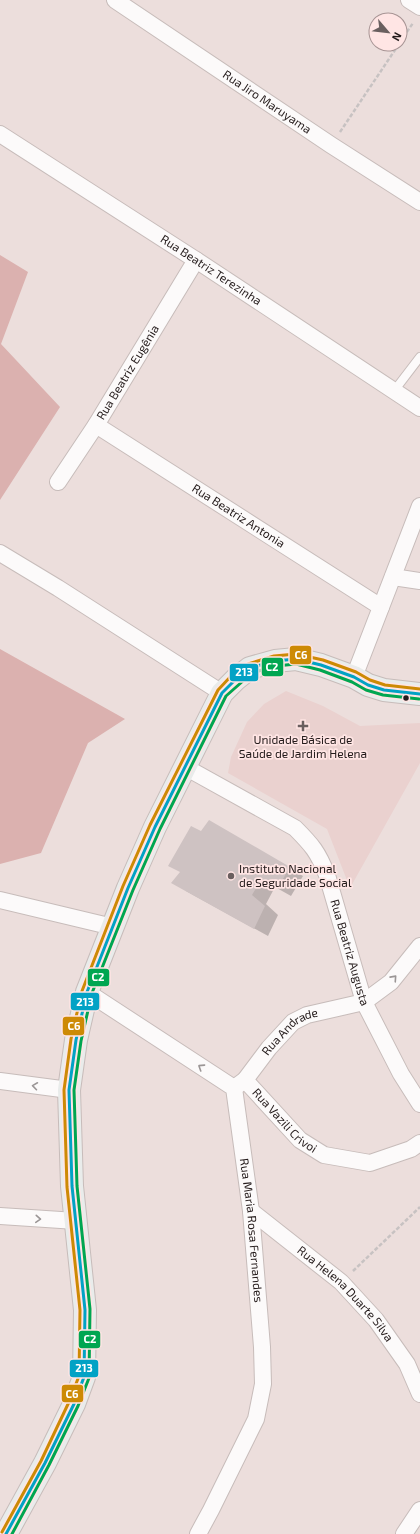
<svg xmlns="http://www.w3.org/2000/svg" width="420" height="1534" font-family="'Exo 2',sans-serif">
	<rect width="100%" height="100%" fill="#ecdedc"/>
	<path fill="#ead1cf" d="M286 691 323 706 360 726 420 723V763L350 888 327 829 228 773 231 757 247 722 264 704Z"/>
	<path fill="#dbb1af" d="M0 255 28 272 1 344 60 407 0 500Z
		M0 649 125 719 88 743 41 853 0 864Z"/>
	<path fill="#0003" d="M209 822 303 876 291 896 275 887 266 904 278 915 268 936 186 891 202 832Z"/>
	<path fill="#cec2c2" d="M209 820 290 867 277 889 261 880 252 895 265 906 254 929 171 883 180 872 168 866 191 826 201 831Z"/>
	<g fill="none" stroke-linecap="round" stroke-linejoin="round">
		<g stroke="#c7bcba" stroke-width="10">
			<path id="lane" d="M394 391 420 357"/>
		</g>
		<g stroke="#c7bcba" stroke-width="18">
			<g id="street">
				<path id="s1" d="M115 0 331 145 420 202"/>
				<path d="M409 0 420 7"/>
				<path id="s2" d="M0 134 196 260 420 408"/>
				<path id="s3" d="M96 425 381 607"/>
				<path id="s4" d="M58 482 96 425 196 260"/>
				<path d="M0 553 58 588 222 693"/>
				<path d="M393 577 420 581"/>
				<path d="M354 677 420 506"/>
				<path id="s5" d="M185 767 295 828C312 845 318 852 327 875L364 1002 401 1074 420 1104"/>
				<path d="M0 900 113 927"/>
				<path id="s6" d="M87 992 234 1088 251 1211 262 1347 263 1384 256 1419 211 1510 198 1534"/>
				<path id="s7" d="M245 1080 300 1140 324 1155 370 1163 411 1149 420 1143"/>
				<path d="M0 1081 69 1090"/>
				<path id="s8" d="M234 1088 245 1080 269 1048 293 1022 307 1015 364 1002 391 982 420 946"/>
				<path id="s9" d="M251 1211 341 1282 376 1320 407 1364 420 1394"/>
				<path d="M0 1216 76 1221"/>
				<path d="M404 1534 420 1510"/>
			</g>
		</g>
		<g stroke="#c7bcba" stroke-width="24">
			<path id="secondary" d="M6 1534 45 1463 74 1404 84 1377 85 1310 72 1186 69 1090 76 1040 87 992 128 888 155 827 222 693 236 679 250 668 275 661 296 659 321 665 354 677 368 685 384 690 420 694"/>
		</g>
		<path stroke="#c7c2c2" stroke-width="2.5" stroke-dasharray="4 2" stroke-linecap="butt" d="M400 42 413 23
			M340 132 399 44
			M353 1271 420 1207"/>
		<use href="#lane" stroke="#fcfafa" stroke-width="8"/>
		<use href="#street" stroke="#fcfafa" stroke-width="16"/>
		<use href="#secondary" stroke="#e9eceb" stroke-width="22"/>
		<g stroke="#ffe5e4" stroke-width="6">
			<path id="bus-1" d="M6 1534 45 1463 74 1404 84 1377 85 1310 72 1186 69 1090 76 1040 87 992 128 888 155 827 222 693 236 679 250 668 275 661 296 659 321 665 354 677 368 685 384 690 420 694"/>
		</g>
		<g stroke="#ffe5e4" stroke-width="6">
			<path id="bus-2" d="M12 1534 49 1465 78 1406 89 1378 90 1309 77 1186 74 1090 81 1041 92 993 133 890 160 829 226 696 252 673 276 666 296 664 320 670 352 682 366 690 383 695 419 699"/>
		</g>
		<g stroke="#ffe5e4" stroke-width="6">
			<path id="bus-3" d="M2 1532 41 1461 69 1402 79 1376 80 1310 67 1187 64 1090 71 1039 82 991 123 886 150 825 218 690 232 675 248 664 274 656 296 654 323 660 356 672 370 680 385 685 420 689"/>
		</g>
		<use href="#bus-1" stroke="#02a2c5" stroke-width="3"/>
		<use href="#bus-2" stroke="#00a651" stroke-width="3"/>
		<use href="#bus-3" stroke="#cd8a05" stroke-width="3"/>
	</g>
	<defs><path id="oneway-chevron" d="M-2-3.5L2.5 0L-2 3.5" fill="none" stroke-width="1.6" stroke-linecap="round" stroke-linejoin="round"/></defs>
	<g stroke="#9b9696">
		<use href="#oneway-chevron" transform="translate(394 978) rotate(-48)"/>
		<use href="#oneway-chevron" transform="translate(201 1067) rotate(-147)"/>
		<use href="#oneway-chevron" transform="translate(35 1086) rotate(-172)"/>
		<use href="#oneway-chevron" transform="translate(38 1219) rotate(4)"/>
	</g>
	<circle fill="#241b1b" stroke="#ffe5e4" stroke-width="1.5" cx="406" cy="698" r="3.5"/>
	<g fill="#6a5f5f" stroke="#ffe5e4" stroke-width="1.5">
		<path d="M301 720h4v4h4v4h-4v4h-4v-4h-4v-4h4z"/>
		<circle cx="231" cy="876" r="4"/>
	</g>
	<g text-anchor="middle" stroke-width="3.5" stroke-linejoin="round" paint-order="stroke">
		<g font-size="12" fill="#241b1b" stroke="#ffe5e4">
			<text dy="4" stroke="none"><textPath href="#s1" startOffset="183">Rua Jiro Maruyama</textPath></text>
			<text dy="4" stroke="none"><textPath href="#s2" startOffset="251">Rua Beatriz Terezinha</textPath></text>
			<text dy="4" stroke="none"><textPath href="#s4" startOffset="130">Rua Beatriz Eugênia</textPath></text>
			<text dy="4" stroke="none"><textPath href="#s3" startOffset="169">Rua Beatriz Antonia</textPath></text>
			<text dy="4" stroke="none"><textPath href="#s5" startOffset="264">Rua Beatriz Augusta</textPath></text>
			<text dy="4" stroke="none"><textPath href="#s8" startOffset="81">Rua Andrade</textPath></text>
			<text dy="4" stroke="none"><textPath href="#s7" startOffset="57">Rua Vazili Crivoi</textPath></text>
			<text dy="4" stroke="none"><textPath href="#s6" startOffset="319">Rua Maria Rosa Fernandes</textPath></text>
			<text dy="4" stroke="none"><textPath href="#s9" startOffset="126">Rua Helena Duarte Silva</textPath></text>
		</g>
		<g font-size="12" fill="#241b1b" stroke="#ffe5e4">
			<text x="303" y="744">Unidade Básica de<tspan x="303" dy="14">Saúde de Jardim Helena</tspan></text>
			<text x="239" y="873" text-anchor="start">Instituto Nacional<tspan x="239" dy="14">de Seguridade Social</tspan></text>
		</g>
	</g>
	<g stroke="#ffe5e4" stroke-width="1.5">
		<rect x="289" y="645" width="23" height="20" rx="4" fill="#cd8a05"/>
		<rect x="261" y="657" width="23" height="20" rx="4" fill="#00a651"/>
		<rect x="229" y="663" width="30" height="19" rx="4" fill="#02a2c5"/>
		<rect x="87" y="968" width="23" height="19" rx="4" fill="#00a651"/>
		<rect x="70" y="992" width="30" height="19" rx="4" fill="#02a2c5"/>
		<rect x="62" y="1016" width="23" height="20" rx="4" fill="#cd8a05"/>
		<rect x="78" y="1330" width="23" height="19" rx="4" fill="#00a651"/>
		<rect x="69" y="1359" width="30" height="19" rx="4" fill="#02a2c5"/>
		<rect x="61" y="1384" width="23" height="19" rx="4" fill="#cd8a05"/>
	</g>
	<g font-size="11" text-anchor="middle" font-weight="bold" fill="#fff">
		<text x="301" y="659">C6</text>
		<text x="272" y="671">C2</text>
		<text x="244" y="676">213</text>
		<text x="98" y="981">C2</text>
		<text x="85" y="1006">213</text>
		<text x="74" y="1030">C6</text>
		<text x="90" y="1343">C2</text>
		<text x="84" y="1372">213</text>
		<text x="72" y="1398">C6</text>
	</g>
	<g transform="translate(388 32) rotate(118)"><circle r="19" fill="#ffe5e4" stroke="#a79494"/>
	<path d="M0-3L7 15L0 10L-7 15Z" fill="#6a5f5f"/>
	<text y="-6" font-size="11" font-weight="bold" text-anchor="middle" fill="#241b1b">N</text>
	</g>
</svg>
